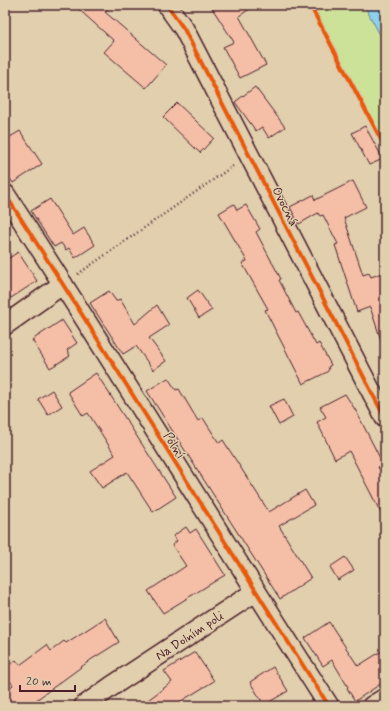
<svg xmlns="http://www.w3.org/2000/svg" width="390" height="711" font-family="Mynerve,sans-serif">
	<rect width="100%" height="100%" fill="#e1cfad"/>
	<filter id="ink" filterUnits="userSpaceOnUse"><feTurbulence type="fractalNoise" baseFrequency=".025" numOctaves="2"/><feDisplacementMap in="SourceGraphic" scale="8" xChannelSelector="R" yChannelSelector="G"/><feConvolveMatrix kernelMatrix="1 2 1 2 8 2 1 2 1" color-interpolation-filters="sRGB"/></filter>
	<g filter="url(#ink)">
		<path fill="#cce298" stroke="#8b8062" d="M313 5H364L385 44V143Z"/>
		<path fill="#8bd2ec" stroke="#718a9f" d="M364 5H385V44Z"/>
		<path fill="#f5bfa7" stroke="#4a1f2b" d="M74 5H111L105 12 166 65 146 88 104 52 114 41Z
			M210 5H256L239 16 266 65 240 78 223 47 234 42Z
			M255 87 285 127 269 138 262 127 256 131 235 102Z
			M177 103 214 138 200 153 163 117Z
			M365 126 383 159 369 165 352 133Z
			M20 131 42 164 13 183 5 171V140Z
			M353 181 366 207 344 218 363 275 369 273 371 277 382 273 385 282V342L382 343 370 307 357 312 335 245 338 244 323 215 320 216 318 213 299 224 290 207 313 195 315 200Z
			M50 199 73 235 84 228 95 245 75 258 69 248 66 250 61 243 54 247 31 211Z
			M234 204 237 210 246 205 260 229 256 232 281 279 279 280 296 313 298 312 316 345 319 343 331 365 328 367 329 369 327 372 303 384 265 310 268 309 242 263 247 261 219 213Z
			M18 252 37 281 11 298 5 288V261Z
			M198 290 212 310 199 318 187 298Z
			M109 291 116 301 120 299 135 324 157 305 169 325 149 338 166 361 153 370 136 346 123 354 90 303Z
			M62 320 77 343 67 350 70 356 50 368 32 340Z
			M96 373 176 497 153 512 127 472 102 488 90 471 115 455 88 413 83 416 68 392Z
			M168 378 176 390 179 389 198 421 203 418 219 443 223 440 269 512 305 490 314 505 279 526 311 578 280 599 147 391Z
			M52 390 62 406 48 415 38 399Z
			M345 394 356 411 383 464 378 467 385 480V521L349 451 335 459 317 422 326 417 320 407Z
			M284 399 293 417 279 425 269 406Z
			M186 527 190 533 196 529 225 575 163 613 148 591 186 566 172 545 177 541 173 536Z
			M345 557 354 570 338 580 330 567Z
			M105 618 119 642 92 659 28 706H13L5 696V691L13 685 5 674V668L16 660 20 665 47 645 51 651 64 641 66 643Z
			M329 622 358 666 385 649V681L355 701 347 688 348 687 332 660 323 666 305 638Z
			M195 652 214 681 173 706H140L172 682 164 671Z
			M273 667 288 691 264 705 250 682Z"/>
		<g fill="none" stroke-linecap="round" stroke-linejoin="round">
			<g stroke="#4a1f2b" stroke-width="22">
				<path id="street" d="M167 5 184 29 385 418
					M5 194C115 364 220 536 329 706
					M5 325 63 284
					M84 706 112 686 255 592
					M372 706 385 698"/>
			</g>
			<path stroke="#4a1f2b" stroke-width="2.5" stroke-dasharray="1 3" stroke-linecap="butt" d="M78 274 233 166"/>
			<use href="#street" stroke="#e1cfad" stroke-width="19"/>
			<g stroke="#e1cfad" stroke-width="6">
				<path id="cycleway" d="M167 5 184 29 385 418
					M310 5 385 147
					M5 194C115 364 220 536 329 706"/>
			</g>
			<use href="#cycleway" stroke="#e8590c" stroke-width="4"/>
		</g>
	</g>
	<g text-anchor="middle" stroke-width="3" stroke-linejoin="round" paint-order="stroke">
		<g font-size="13" fill="#4a1f2b" stroke="#e1cfad">
			<text transform="translate(286 206) rotate(63)" y="5">Ovocná</text>
			<text transform="translate(175 445) rotate(58)" y="5">Polní</text>
			<text transform="translate(189 635) rotate(-33)" y="5">Na Dolním poli</text>
		</g>
	</g>
	<rect width="390" height="711" fill="none" stroke="#e1cfad" stroke-width="20"/>
	<rect x="10" y="10" width="370" height="691" fill="none" stroke="#4a1f2b" stroke-width="1.5" filter="url(#ink)"/>
	<path d="M20 685v6h55v-6" fill="none" stroke="#4a1f2b" stroke-width="2"/>
	<text x="26" y="685" font-size="12" fill="#4a1f2b" stroke="#e1cfad" stroke-width="3" paint-order="stroke">20 m</text>
</svg>
